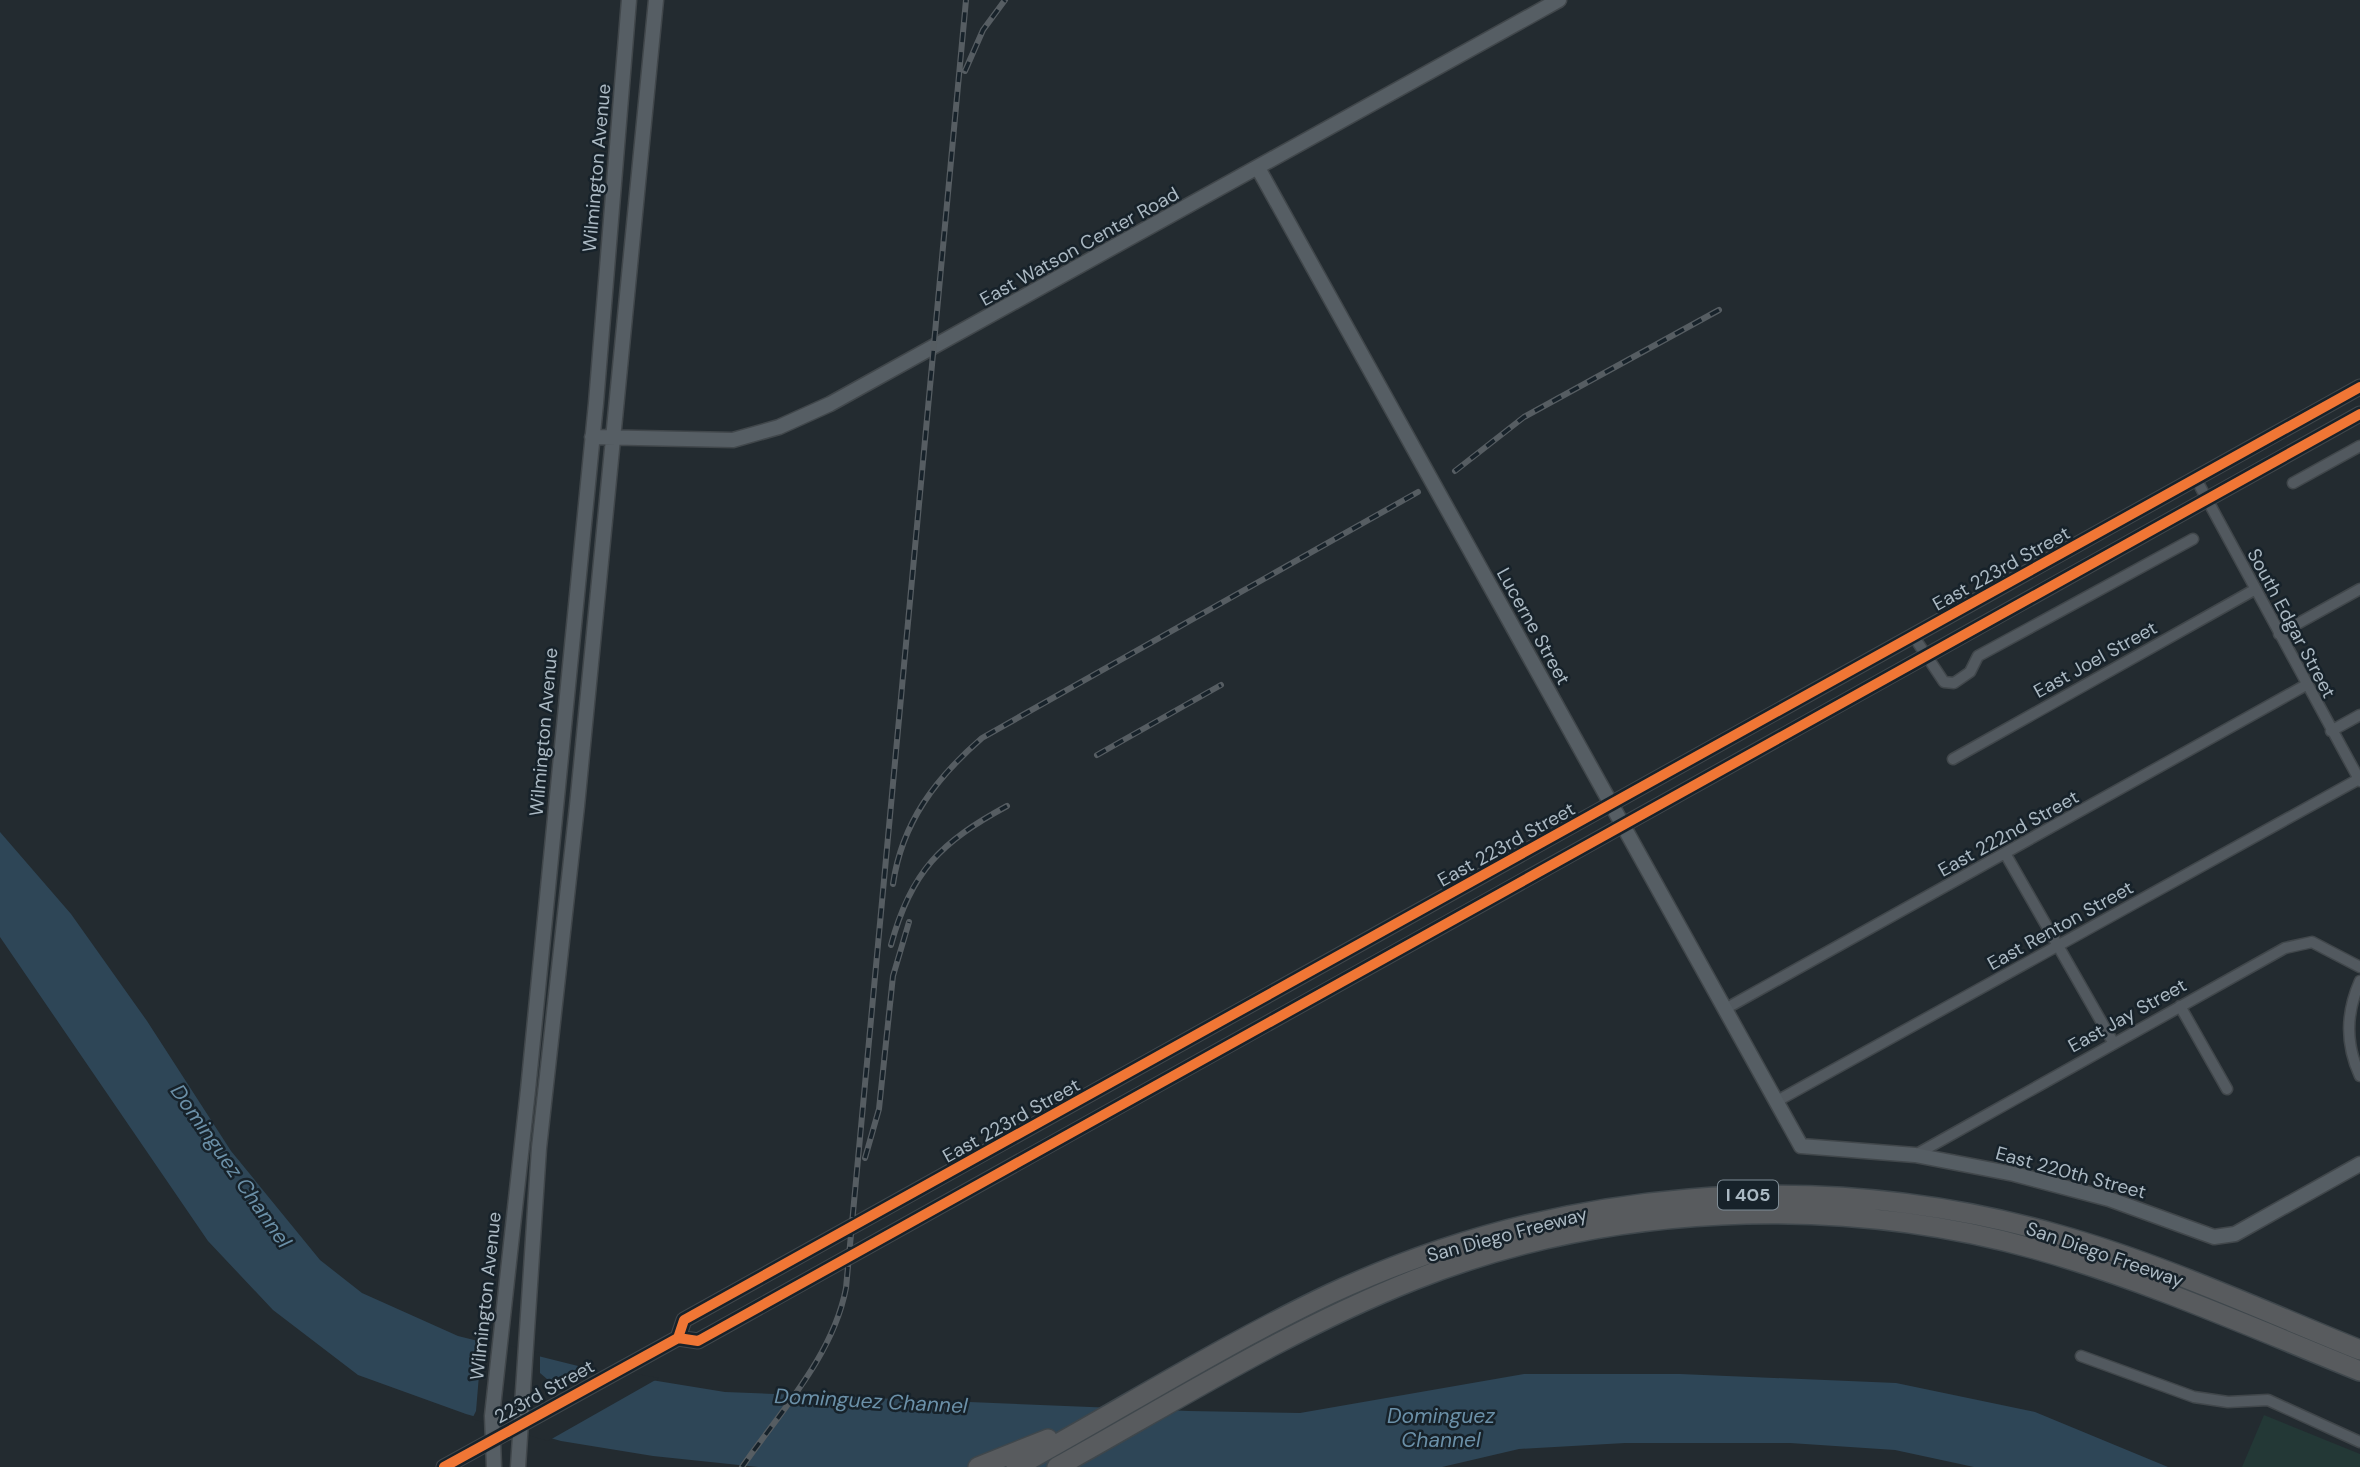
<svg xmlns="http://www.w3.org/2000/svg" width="2360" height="1467" font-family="'DM Sans',sans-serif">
	<rect width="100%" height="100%" fill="#232b30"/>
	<path fill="#233836" d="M2264 1415 2360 1454V1467H2242Z"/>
	<path fill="#2e4657" d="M0 832 71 914 147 1021 231 1151 320 1260 362 1293 458 1336 602 1372 725 1392 1189 1411 1300 1413 1524 1374H1680L1896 1383 2035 1412 2168 1467H1974L1895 1450 1790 1443H1625L1519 1449 1442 1467H758L653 1456 561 1441 466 1414 358 1375 273 1310 208 1241 0 937Z"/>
	<path fill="#232b30" d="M482 1339 540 1353V1373L547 1379 557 1381 587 1365 659 1378 548 1441 472 1419 476 1411Z"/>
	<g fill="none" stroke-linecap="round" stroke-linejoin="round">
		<g stroke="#41474b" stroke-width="13">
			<path id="street" d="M2196 479 2360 781
				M2293 483 2360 446
				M2279 634 2360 589
				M1914 637 1944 682 1954 683 1970 672 1978 656 2193 539
				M2331 731 2360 715
				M1953 759 2254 590
				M2006 855 2113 1042
				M2360 981C2346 1013 2345 1043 2360 1076
				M2180 1006 2227 1089
				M1725 1009 2306 685
				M1777 1101 2359 779
				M1915 1155 2285 948 2312 942 2360 967
				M2081 1356 2194 1397 2228 1402 2268 1400 2360 1442"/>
		</g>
		<g stroke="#41474b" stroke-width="17">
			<path id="secondary" d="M1258 168 1801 1146 1915 1155 2014 1174 2109 1199 2214 1237 2235 1234 2360 1164
				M592 437 733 440 779 427 830 404 1559 0
				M678 1338 684 1320 2360 387
				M444 1467 678 1338 698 1341 2360 414
				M494 1467 492 1416 528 1090 596 403 629 0
				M518 1467 539 1148 577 806 656 0"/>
		</g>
		<g stroke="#3f474c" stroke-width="22">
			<path id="highway" d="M978 1467 1048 1439
				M1016 1467C1120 1410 1223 1345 1330 1294 1557 1188 1818 1166 2059 1235 2162 1264 2261 1310 2360 1350
				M1057 1467C1174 1402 1290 1329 1414 1280 1607 1203 1835 1194 2035 1249 2146 1280 2253 1328 2360 1371"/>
		</g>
		<use href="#street" stroke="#52595f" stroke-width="10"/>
		<use href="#secondary" stroke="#565e64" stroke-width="14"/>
		<use href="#highway" stroke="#585b5e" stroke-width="19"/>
		<g stroke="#565d62" stroke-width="6">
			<path id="rail" d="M965 71 983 30 1005 0
				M1455 471 1524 417 1719 310
				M1097 755 1221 685
				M893 884C902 822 936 778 982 738L1418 492
				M891 945C911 871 941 842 1007 806
				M865 1158 879 1109 893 976 909 922
				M742 1467C780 1412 833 1356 846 1288L966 0"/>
		</g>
		<use href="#rail" stroke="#17222a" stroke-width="3.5" stroke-dasharray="10" stroke-linecap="butt"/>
		<g stroke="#17222a" stroke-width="15">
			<path id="cycleway" d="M678 1338 684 1320 2360 387
				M444 1467 678 1338 698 1341 2360 414"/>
		</g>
		<use href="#cycleway" stroke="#f07635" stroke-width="10"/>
	</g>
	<g text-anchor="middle" stroke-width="5" stroke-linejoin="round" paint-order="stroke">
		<rect fill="#17222a" stroke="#7f8c95" stroke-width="2" x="1718" y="1180.5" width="60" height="29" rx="5"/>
		<g font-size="18" font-weight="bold" fill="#abb9c3">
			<text x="1748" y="1201">I 405</text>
		</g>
		<g font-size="19" fill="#abb9c3" stroke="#17222a">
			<text transform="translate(596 168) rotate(-85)" y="7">Wilmington Avenue</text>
			<text transform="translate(1079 246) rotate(-29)" y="7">East Watson Center Road</text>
			<text transform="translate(2001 568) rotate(-29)" y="7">East 223rd Street</text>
			<text transform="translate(2292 623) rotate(62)" y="7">South Edgar Street</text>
			<text transform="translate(1534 626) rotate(61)" y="7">Lucerne Street</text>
			<text transform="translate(2095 659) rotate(-29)" y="7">East Joel Street</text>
			<text transform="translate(543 732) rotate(-85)" y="7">Wilmington Avenue</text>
			<text transform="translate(2008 833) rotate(-29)" y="7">East 222nd Street</text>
			<text transform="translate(1506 844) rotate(-29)" y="7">East 223rd Street</text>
			<text transform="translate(2060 925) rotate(-29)" y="7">East Renton Street</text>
			<text transform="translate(2127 1015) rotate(-29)" y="7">East Jay Street</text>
			<text transform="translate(1011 1120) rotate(-29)" y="7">East 223rd Street</text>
			<text transform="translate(2071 1172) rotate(15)" y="7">East 220th Street</text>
			<text transform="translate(1507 1234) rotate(-15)" y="7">San Diego Freeway</text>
			<text transform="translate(2105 1254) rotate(19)" y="7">San Diego Freeway</text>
			<text transform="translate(485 1296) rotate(-84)" y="7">Wilmington Avenue</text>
			<text transform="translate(544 1391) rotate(-29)" y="7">223rd Street</text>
		</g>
		<g font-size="21" font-style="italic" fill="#6b90a8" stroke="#17222a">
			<text transform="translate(231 1166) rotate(55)" y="7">Dominguez Channel</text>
			<text transform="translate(871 1401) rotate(3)" y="7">Dominguez Channel</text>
			<text x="1441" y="1423">Dominguez<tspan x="1441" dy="24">Channel</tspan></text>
		</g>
	</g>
</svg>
